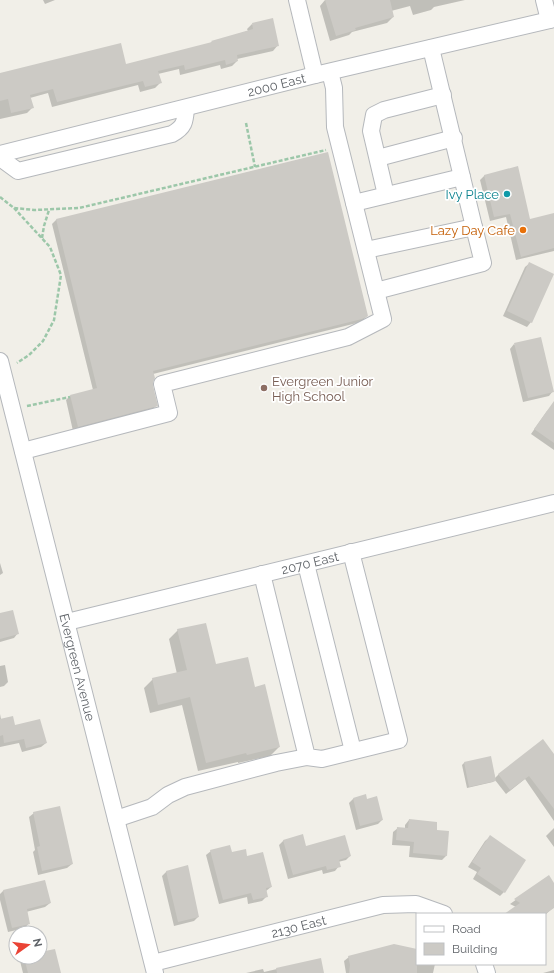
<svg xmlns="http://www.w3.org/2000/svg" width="554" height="973" font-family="Raleway,sans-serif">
	<rect width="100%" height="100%" fill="#f1efe8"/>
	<path fill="#0003" d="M43 0H55L45 4Z
		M325 0H465L434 7 431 10 413 15 410 6 391 11 393 17 387 23 352 32 349 35 330 41 320 6Z
		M252 24 278 45 273 51 237 59V61L232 66 221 69 220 65 180 75 179 69 158 74 161 82 155 88 140 92 138 85 52 107 48 93 30 98 32 108 27 113 0 119V74L125 65 209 44 212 42 248 31 247 29Z
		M327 153 367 316 363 320 357 323 153 374 152 381 156 406 152 410 73 431 66 400 70 396 93 390 52 224 56 220Z
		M485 175 530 220 554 214V251L516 260 506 217 490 221 480 180Z
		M530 263 531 322 527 327 503 316 525 267Z
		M514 344 553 391 549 396 523 402 510 349Z
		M554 408V450L531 434 547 411Z
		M0 563 3 573 0 575Z
		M0 614 18 633 14 638 0 642Z
		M178 630 215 665 255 688 279 747 270 756 238 763V762L198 771 182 705 150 713 144 688 153 679 177 674 169 639Z
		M5 665 8 682 4 686 0 687V666Z
		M0 714 1 719 46 743 41 747 22 752 19 743 0 747Z
		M554 755V821L525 779 506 794 495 780 493 782 467 788 462 765 464 763 490 757 495 778 499 774Z
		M365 796 366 800 382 820 378 824 356 830 349 803 353 799Z
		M34 813 72 864 67 868 38 875 33 852 35 850 29 817Z
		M409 820 436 831 446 856 442 860 409 857 410 846 392 845 393 832 398 828H405V825Z
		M554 828V847L546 836Z
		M490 837 504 892 500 896 473 879 477 872 468 867 485 841Z
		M284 840 306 847 350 856 346 860 338 862 339 866 335 871 323 874 322 870 288 879 279 845Z
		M211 851 247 857 271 887 266 891 267 896 262 901 248 904 247 897 219 904 206 855Z
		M167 871 198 917 194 921 174 926 162 876Z
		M548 877 554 885V907L545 915 513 914 516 907 510 904Z
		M44 881 50 903 45 907 26 912 29 923 25 928 8 932 0 900V894L3 891Z
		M417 950V964H435L433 973H346L344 961 349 957Z
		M40 953 60 973H23L20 961 24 957H40Z
		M320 959 323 973H246L263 969 264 972Z
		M554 970V973H543Z"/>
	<path fill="#cccac5" d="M325 0H390L394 17 355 28 356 30 336 36Z
		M273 18 279 46 237 55 238 61 226 65 225 60 185 70 184 65 158 71 162 83 145 87 143 81 57 102 53 89 30 95 34 108 11 113 8 99 0 101V73L121 43 126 64 212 42 211 41 253 29 252 23Z
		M328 152 368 316 362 319 153 371 155 378 153 382V386L158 406 78 427 70 395 97 388 56 219Z
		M518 166 530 219 554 213V248L521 257 510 214 494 217 484 175Z
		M529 262 554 274 532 323 507 311Z
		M541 337 554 392 528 398 514 343Z
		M554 401V443L534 429Z
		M13 610 19 634 0 639V613Z
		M206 623 216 664 248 657 255 687 265 684 280 747 247 755 246 753 206 763 190 697 158 705 152 678 187 670 177 629Z
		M13 716 15 725 40 719 47 743 26 748 24 739 4 743 3 735 0 736V719Z
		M543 739 554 754V809L529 776 510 790 498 774Z
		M491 756 496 781 469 787 464 762Z
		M366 794 367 799 377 796 383 820 360 826 353 798Z
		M60 806 73 864 42 871 37 847 40 846 33 812Z
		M409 819 437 822V830L449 831 447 856 413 853 414 842 396 840 397 827 408 828Z
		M303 834 306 846 345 835 351 856 339 860 341 867 327 870 326 866 293 875 283 840Z
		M490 835 526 860 505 893 477 874 481 868 472 862Z
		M230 845 232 852 246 849 247 856 263 852 272 887 266 888 268 897 253 900 251 893 223 900 210 850Z
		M188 865 199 917 178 922 166 871Z
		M549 875 554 883V908L545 914H504L520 903 514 899Z
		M45 880 51 903 27 909 30 924 12 928 3 890Z
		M394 944 417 949V973H349L350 965 348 956Z
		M55 949 61 973H28L24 957H40V952Z
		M321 958 324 973H277L276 968Z"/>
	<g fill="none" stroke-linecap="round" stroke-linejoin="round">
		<g stroke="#b5b8bc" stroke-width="18">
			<g id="minor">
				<path d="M297 0 315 75"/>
				<path d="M544 0 549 20"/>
				<path id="s1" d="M0 154 315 75 554 19"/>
				<path d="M0 158 18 171 172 134C185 127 185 121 186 108"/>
				<path d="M378 158 454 138"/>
				<path d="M386 195 371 131 374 115 384 110 443 95"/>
				<path d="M354 203 462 177"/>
				<path d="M366 250 474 227 431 48"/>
				<path d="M376 291 483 263 474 227"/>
				<path id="s2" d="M0 361 155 973"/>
				<path d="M23 451 169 413 162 384 348 337 383 319 335 127 334 88 330 72"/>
				<path d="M306 564 353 751"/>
				<path d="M262 574 307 757 322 759 399 740 351 552"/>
				<path id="s3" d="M67 622 554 503"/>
				<path d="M116 819 152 807 168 795 185 787 276 763 307 757"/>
				<path id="s4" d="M153 963 383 905 416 904 444 914"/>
				<path d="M484 964 487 973"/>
			</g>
		</g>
		<path stroke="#9cc7a9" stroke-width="2.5" stroke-dasharray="4 2" stroke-linecap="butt" d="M246 123 255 167
			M0 197 14 208 34 210 79 208 326 150
			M14 208 50 247 61 275 54 320 43 341 29 355 17 363
			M42 238 44 226 49 210
			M27 406 70 397"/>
		<use href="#minor" stroke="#fff" stroke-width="16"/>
	</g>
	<circle fill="#0f9aa8" stroke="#fff" stroke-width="1.5" cx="507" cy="194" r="4"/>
	<circle fill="#e8710a" stroke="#fff" stroke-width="1.5" cx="523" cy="230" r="4"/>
	<circle fill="#8d6e63" stroke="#fff" stroke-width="1.5" cx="264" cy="388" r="4"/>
	<g text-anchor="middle" stroke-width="3.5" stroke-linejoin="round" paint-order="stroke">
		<g font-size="13" fill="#5f6368" stroke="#fff">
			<text dy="5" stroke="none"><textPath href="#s1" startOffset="285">2000 East</textPath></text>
			<text dy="5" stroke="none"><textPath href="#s3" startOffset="250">2070 East</textPath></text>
			<text dy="5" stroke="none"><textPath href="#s2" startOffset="316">Evergreen Avenue</textPath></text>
			<text dy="5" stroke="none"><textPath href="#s4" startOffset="150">2130 East</textPath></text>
		</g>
		<g font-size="13" fill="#0d838f" stroke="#fff" text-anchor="end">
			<text x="499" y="199">Ivy Place</text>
		</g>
		<g font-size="13" fill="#c56008" stroke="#fff" text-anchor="end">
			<text x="515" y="235">Lazy Day Cafe</text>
		</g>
		<g font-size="13" fill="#785e54" stroke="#fff" text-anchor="start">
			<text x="272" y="386">Evergreen Junior<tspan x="272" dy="15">High School</tspan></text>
		</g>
	</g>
	<rect x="416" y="913" width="130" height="52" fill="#ffffff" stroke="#bfc1c3"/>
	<rect x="424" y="926" width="20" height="6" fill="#ffffff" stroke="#bfc1c3"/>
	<text x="452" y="933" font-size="12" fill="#5f6368">Road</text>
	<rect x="424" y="943" width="20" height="12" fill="#cccac5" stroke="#bfc1c3"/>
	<text x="452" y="953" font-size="12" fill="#5f6368">Building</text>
	<g transform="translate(28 945) rotate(76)"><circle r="19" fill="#ffffff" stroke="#bfc1c3"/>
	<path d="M0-3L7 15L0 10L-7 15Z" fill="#ea4335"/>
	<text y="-6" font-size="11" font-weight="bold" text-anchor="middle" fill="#5f6368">N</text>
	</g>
</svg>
